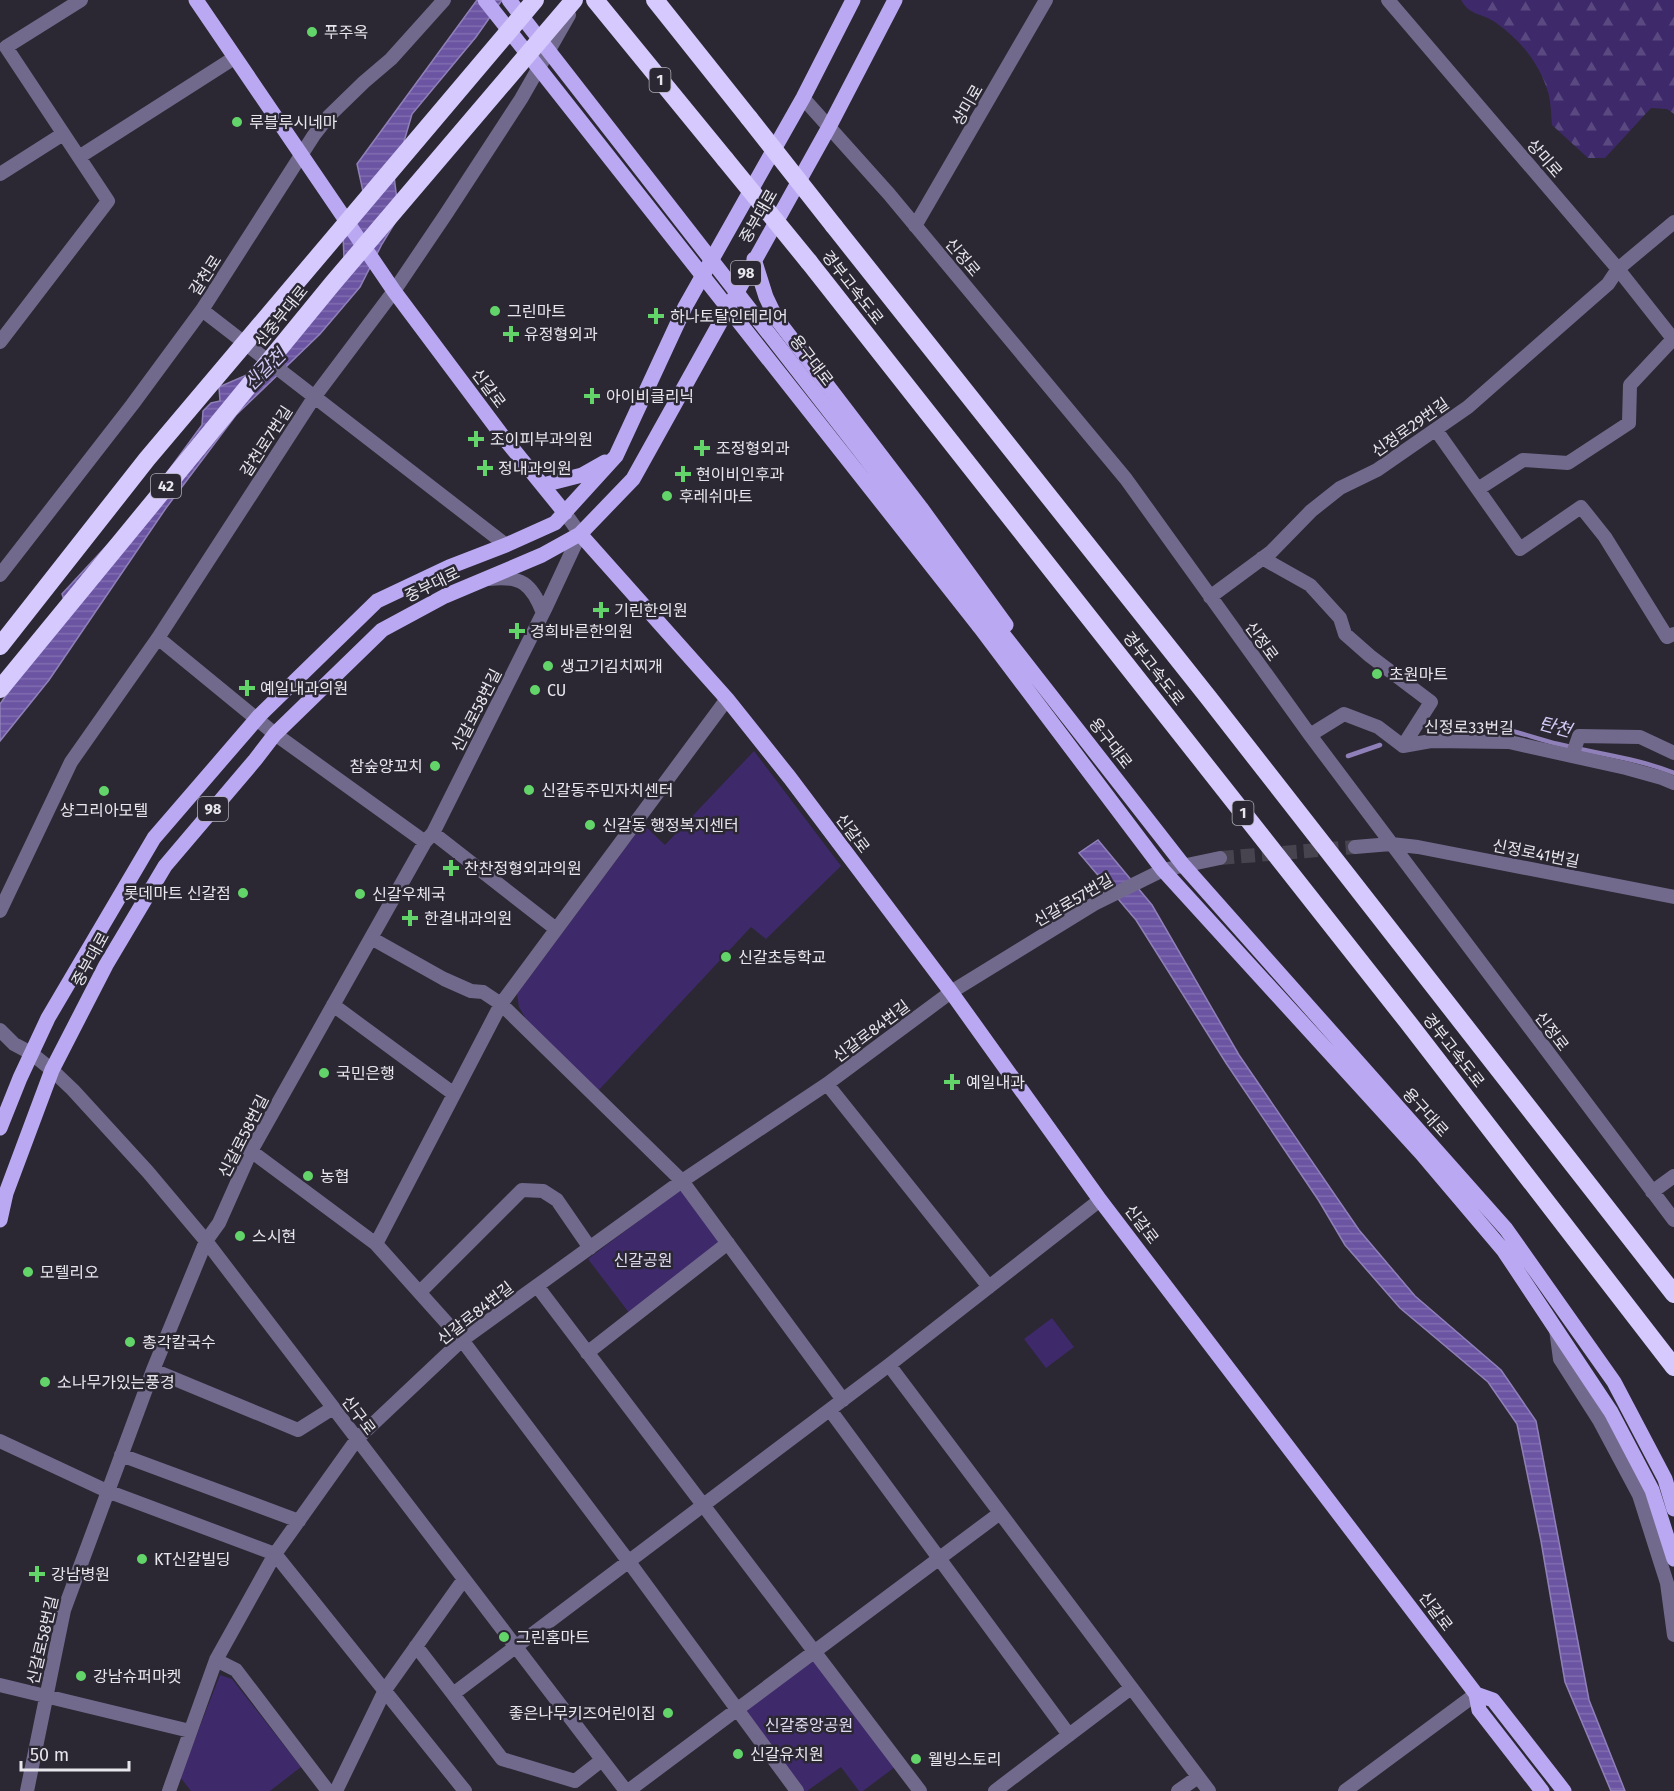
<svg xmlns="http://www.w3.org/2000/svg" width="1674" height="1791" font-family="'Fira Sans','Noto Sans KR',sans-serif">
	<defs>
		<pattern id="forest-firs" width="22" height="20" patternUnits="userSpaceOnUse" patternTransform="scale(1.5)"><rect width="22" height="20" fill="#3e296b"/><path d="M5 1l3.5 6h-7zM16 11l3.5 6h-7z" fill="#5a4880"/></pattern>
		<pattern id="water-rules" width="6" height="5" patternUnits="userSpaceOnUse" patternTransform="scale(1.5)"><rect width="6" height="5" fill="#6b55a3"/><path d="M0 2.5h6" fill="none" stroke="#806db0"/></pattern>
	</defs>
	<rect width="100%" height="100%" fill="#2b2833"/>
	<path fill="url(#forest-firs)" d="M1461 0H1674V114L1667 109 1651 108 1605 158H1588L1552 125C1551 114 1551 102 1548 92 1539 62 1520 40 1495 22 1482 13 1470 16 1461 0Z"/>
	<path fill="#3e296b" d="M754 751 841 866 766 939 751 927 597 1092 526 1019 519 1007 517 994 643 824 665 845Z
		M682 1188 721 1242 630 1314 588 1259Z
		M1052 1318 1074 1347 1046 1368 1024 1339Z
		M815 1651 899 1764 863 1791H859L841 1767 807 1791H797L736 1710Z
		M220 1675 232 1679 301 1767 270 1791H191L180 1777Z"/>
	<path fill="url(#water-rules)" stroke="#9080b9" stroke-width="1.5" d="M477 0H502L476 37 412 114 394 176 399 216 382 244 360 287 320 334 236 415 166 508 49 680 0 741V704L67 609 62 594 124 527 166 474 202 425 203 411 211 403 220 401 219 387 249 374 344 258 343 235 366 205 357 164Z
		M1098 840 1152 905 1239 1055 1359 1230 1415 1296 1501 1370 1536 1421 1589 1700 1625 1791H1611L1565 1682 1541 1541 1517 1424 1488 1382 1400 1308 1345 1245 1319 1201 1226 1063 1136 920 1079 853Z"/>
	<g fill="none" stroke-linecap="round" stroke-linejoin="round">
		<path stroke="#9080b9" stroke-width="4.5" d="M1428 728C1472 713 1515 733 1558 744 1597 754 1637 758 1674 773
			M1348 756 1380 745"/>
		<path stroke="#47444f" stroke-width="14" stroke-dasharray="14 7" stroke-linecap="butt" d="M1220 858 1355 847"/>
		<path stroke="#726a8d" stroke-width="14" d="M1388 0 1618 269 1674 340
			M803 98 889 194 1126 479 1310 735 1674 1220
			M79 157 234 58
			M0 174 63 134
			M915 226 1046 0
			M202 310 506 545
			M0 342 108 201 6 47 81 0
			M1436 430 1520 549 1581 507 1605 537 1667 637 1674 634
			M1478 489 1523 460 1568 463 1629 423 1630 385 1674 338
			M1262 558 1310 585 1340 618 1345 634 1370 656 1431 702 1403 746
			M0 575 132 405 202 310 314 135 329 116 364 82 391 59 444 0
			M489 579C521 575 532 584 543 613
			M1210 597 1271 552 1311 511 1340 488 1377 470 1468 407 1608 284 1618 269 1674 222
			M158 638 275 734 425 842
			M1310 735 1344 714 1378 727 1403 746 1431 741 1509 742 1626 768 1662 778 1674 783
			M1572 756 1579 736 1640 737 1674 753
			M433 833 556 929
			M1355 847 1391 844 1418 847 1674 897
			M0 911 71 762 158 638 315 396 394 291 446 214 521 99 569 15
			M371 938 444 979 471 991 483 992 501 1004 682 1181 843 1400
			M333 1005 454 1094
			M0 1030 14 1044 31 1053 52 1070 73 1090 148 1172 206 1241 626 1791
			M827 1084 989 1287
			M251 1151 376 1244 462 1340 629 1562 797 1791
			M1652 1192 1674 1176
			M376 1244 501 1004 727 699
			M537 1286 920 1791
			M420 1292 522 1190 543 1191 557 1200 590 1248
			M1556 1329 1560 1359 1599 1420 1639 1495 1667 1583 1674 1635
			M587 1353 728 1243
			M889 1365 1209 1791
			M153 1370 298 1430 333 1408
			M830 1410 1069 1735
			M0 1441 107 1491 275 1554 465 1791
			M121 1455 299 1521
			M416 1646 453 1694
			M216 1660 236 1670 328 1791
			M0 1685 190 1731
			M602 1760 575 1781 502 1759 453 1694 889 1365 1100 1200
			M27 1791 64 1610 153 1370 206 1241 219 1223 251 1151 425 842 433 833 546 607 580 534 565 513
			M169 1791 216 1660 275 1554 357 1439 462 1340 682 1181 827 1084 951 992 1094 904 1163 870 1220 858
			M336 1791 385 1690 464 1579
			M628 1791 1000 1513
			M995 1791 1131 1688
			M1178 1791 1198 1777
			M1345 1791 1476 1694"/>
		<path stroke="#baa9f2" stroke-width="15" d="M196 0 394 291 504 438 565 513
			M754 259 766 297 776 318 921 508 1006 625
			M543 485 582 475 605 462
			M580 534 727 699 790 778 951 992 1100 1200 1476 1694 1479 1710 1542 1791
			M991 619 1184 866 1506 1229 1614 1382 1665 1479 1674 1509
			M979 626 1163 870 1421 1153 1504 1251 1611 1412 1652 1490 1674 1559
			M0 1128 20 1078 48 1018 154 838 260 715 377 601 449 567 506 545 555 523 616 456 685 307 803 98 853 0
			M0 1220 6 1193 52 1070 106 965 165 866 255 760 275 734 382 630 445 596 542 555 580 534 633 479 829 127 895 0
			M1476 1694 1493 1700 1564 1791"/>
		<path stroke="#d5c9fe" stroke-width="18" d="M595 0 725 159
			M655 0 749 118
			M834 226 1208 697 1674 1294
			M809 262 1407 1021 1674 1367"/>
		<path stroke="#baa9f2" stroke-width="15" d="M485 0 979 626
			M509 0 991 619"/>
		<path stroke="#d5c9fe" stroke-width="18" d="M749 118 834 226
			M725 159 809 262
			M0 646 147 459 535 0
			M0 689 333 283 574 0"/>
	</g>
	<g fill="#63d469" stroke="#2b2833" stroke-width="2">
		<circle cx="312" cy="32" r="6"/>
		<circle cx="237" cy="122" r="6"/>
		<circle cx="495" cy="311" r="6"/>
		<path d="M653 307h6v6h6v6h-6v6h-6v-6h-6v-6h6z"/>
		<path d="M508 325h6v6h6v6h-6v6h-6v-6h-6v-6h6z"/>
		<path d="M589 387h6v6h6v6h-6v6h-6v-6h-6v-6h6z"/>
		<path d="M473 430h6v6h6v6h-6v6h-6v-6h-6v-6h6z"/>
		<path d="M699 439h6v6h6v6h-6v6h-6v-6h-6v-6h6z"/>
		<path d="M482 459h6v6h6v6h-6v6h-6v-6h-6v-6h6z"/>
		<path d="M680 465h6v6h6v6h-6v6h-6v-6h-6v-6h6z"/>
		<circle cx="667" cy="496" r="6"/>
		<path d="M598 601h6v6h6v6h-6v6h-6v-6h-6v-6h6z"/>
		<path d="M514 622h6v6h6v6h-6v6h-6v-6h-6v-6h6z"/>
		<circle cx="548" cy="666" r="6"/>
		<circle cx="1377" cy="674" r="6"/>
		<path d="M244 679h6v6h6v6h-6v6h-6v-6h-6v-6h6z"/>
		<circle cx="535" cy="690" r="6"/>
		<circle cx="435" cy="766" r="6"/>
		<circle cx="529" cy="790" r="6"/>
		<circle cx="104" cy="791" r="6"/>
		<circle cx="590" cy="825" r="6"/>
		<path d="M448 859h6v6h6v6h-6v6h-6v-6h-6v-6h6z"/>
		<circle cx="243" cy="893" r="6"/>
		<circle cx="360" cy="894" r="6"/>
		<path d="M407 909h6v6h6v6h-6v6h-6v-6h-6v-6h6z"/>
		<circle cx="726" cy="957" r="6"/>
		<circle cx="324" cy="1073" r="6"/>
		<path d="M949 1073h6v6h6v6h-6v6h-6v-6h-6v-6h6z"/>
		<circle cx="308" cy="1176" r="6"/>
		<circle cx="240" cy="1236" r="6"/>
		<circle cx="28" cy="1272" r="6"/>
		<circle cx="130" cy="1342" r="6"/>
		<circle cx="45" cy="1382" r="6"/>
		<circle cx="142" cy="1559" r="6"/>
		<path d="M34 1565h6v6h6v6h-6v6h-6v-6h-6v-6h6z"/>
		<circle cx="504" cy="1637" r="6"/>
		<circle cx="81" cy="1676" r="6"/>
		<circle cx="668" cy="1713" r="6"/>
		<circle cx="738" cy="1754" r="6"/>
		<circle cx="916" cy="1759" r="6"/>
	</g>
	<g text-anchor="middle" stroke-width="5" stroke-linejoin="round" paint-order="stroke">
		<g fill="#2b2833" stroke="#afadb5" stroke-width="1.5">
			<rect x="649.5" y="68" width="21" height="24" rx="4.5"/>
			<rect x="731" y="261" width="30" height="24" rx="4.5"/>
			<rect x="151" y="474" width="30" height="24" rx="4.5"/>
			<rect x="198" y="797" width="30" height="24" rx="4.5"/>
			<rect x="1232.5" y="801" width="21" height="24" rx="4.5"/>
		</g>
		<g font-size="15" font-weight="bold" fill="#e8e6ed">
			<text x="660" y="85">1</text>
			<text x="746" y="278">98</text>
			<text x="166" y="491">42</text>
			<text x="213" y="814">98</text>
			<text x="1243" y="818">1</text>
		</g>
		<g font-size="16" fill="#e8e6ed" stroke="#2b2833" text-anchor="start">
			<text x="324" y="38">푸주옥</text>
			<text x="249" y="128">루블루시네마</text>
			<text x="507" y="317">그린마트</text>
			<text x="670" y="322">하나토탈인테리어</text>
			<text x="524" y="340">유정형외과</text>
			<text x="606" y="402">아이비클리닉</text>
			<text x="490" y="445">조이피부과의원</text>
			<text x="716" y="454">조정형외과</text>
			<text x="498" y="474">정내과의원</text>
			<text x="696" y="480">현이비인후과</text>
			<text x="679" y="502">후레쉬마트</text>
			<text x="614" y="616">기린한의원</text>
			<text x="530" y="637">경희바른한의원</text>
			<text x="560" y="672">생고기김치찌개</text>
			<text x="1389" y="680">초원마트</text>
			<text x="260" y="694">예일내과의원</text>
			<text x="547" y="696">CU</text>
			<text x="423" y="772" text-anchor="end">참숲양꼬치</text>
			<text x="541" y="796">신갈동주민자치센터</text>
			<text x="104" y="816" text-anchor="middle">샹그리아모텔</text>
			<text x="602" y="831">신갈동 행정복지센터</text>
			<text x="464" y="874">찬찬정형외과의원</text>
			<text x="231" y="899" text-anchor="end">롯데마트 신갈점</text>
			<text x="372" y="900">신갈우체국</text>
			<text x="424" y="924">한결내과의원</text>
			<text x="738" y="963">신갈초등학교</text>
			<text x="336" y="1079">국민은행</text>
			<text x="966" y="1088">예일내과</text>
			<text x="320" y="1182">농협</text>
			<text x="252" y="1242">스시현</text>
			<text x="40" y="1278">모텔리오</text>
			<text x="142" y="1348">총각칼국수</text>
			<text x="57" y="1388">소나무가있는풍경</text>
			<text x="154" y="1565">KT신갈빌딩</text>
			<text x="51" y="1580">강남병원</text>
			<text x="516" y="1643">그린홈마트</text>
			<text x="93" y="1682">강남슈퍼마켓</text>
			<text x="656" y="1719" text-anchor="end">좋은나무키즈어린이집</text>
			<text x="750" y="1760">신갈유치원</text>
			<text x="928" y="1765">웰빙스토리</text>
		</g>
		<g font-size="16" fill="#e8e6ed" stroke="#2b2833">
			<text transform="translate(967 105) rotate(-60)" y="6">상미로</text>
			<text transform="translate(1545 158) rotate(49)" y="6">상미로</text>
			<text transform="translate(758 216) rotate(-60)" y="6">중부대로</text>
			<text transform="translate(963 257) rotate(50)" y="6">신정로</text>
			<text transform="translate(205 275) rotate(-57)" y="6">갈천로</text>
			<text transform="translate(853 287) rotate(52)" y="6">경부고속도로</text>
			<text transform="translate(281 316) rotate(-51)" y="6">신중부대로</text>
			<text transform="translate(812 360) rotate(52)" y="6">용구대로</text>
			<text transform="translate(489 388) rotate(53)" y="6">신갈로</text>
			<text transform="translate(1410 427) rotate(-35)" y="6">신정로29번길</text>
			<text transform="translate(266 441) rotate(-57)" y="6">갈천로7번길</text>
			<text transform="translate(432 584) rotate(-26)" y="6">중부대로</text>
			<text transform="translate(1262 641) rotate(54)" y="6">신정로</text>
			<text transform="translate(1154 668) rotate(52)" y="6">경부고속도로</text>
			<text transform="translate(476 710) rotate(-63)" y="6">신갈로58번길</text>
			<text transform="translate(1469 727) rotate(1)" y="6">신정로33번길</text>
			<text transform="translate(1111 743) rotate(52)" y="6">용구대로</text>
			<text transform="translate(853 833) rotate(53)" y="6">신갈로</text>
			<text transform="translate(1536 853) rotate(11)" y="6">신정로41번길</text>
			<text transform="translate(1073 900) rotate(-30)" y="6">신갈로57번길</text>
			<text transform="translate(90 959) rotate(-61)" y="6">중부대로</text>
			<text transform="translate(871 1031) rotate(-37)" y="6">신갈로84번길</text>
			<text transform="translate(1552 1031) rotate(53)" y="6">신정로</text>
			<text transform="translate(1454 1050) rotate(52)" y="6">경부고속도로</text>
			<text transform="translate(1426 1112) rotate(48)" y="6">용구대로</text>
			<text transform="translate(243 1136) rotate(-63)" y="6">신갈로58번길</text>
			<text transform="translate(1142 1224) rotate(53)" y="6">신갈로</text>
			<text transform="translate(475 1313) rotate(-38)" y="6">신갈로84번길</text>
			<text transform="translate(359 1415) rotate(53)" y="6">신구로</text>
			<text transform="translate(1436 1611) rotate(53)" y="6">신갈로</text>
			<text transform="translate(42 1640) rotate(-77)" y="6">신갈로58번길</text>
		</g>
		<g font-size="16" fill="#e0dbf2" stroke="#2b2833">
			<text x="643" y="1266">신갈공원</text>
			<text x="809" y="1731">신갈중앙공원</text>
		</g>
		<g font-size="18" font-style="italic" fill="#d3caf6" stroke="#2b2833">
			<text transform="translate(265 370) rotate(-45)" y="6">신갈천</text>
			<text transform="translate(1555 727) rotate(15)" y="6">탄천</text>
		</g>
	</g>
	<path d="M21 1761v9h108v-9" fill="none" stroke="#e8e6ed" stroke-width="3"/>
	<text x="30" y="1761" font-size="18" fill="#e8e6ed" stroke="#2b2833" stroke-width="4.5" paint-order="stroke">50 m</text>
</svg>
